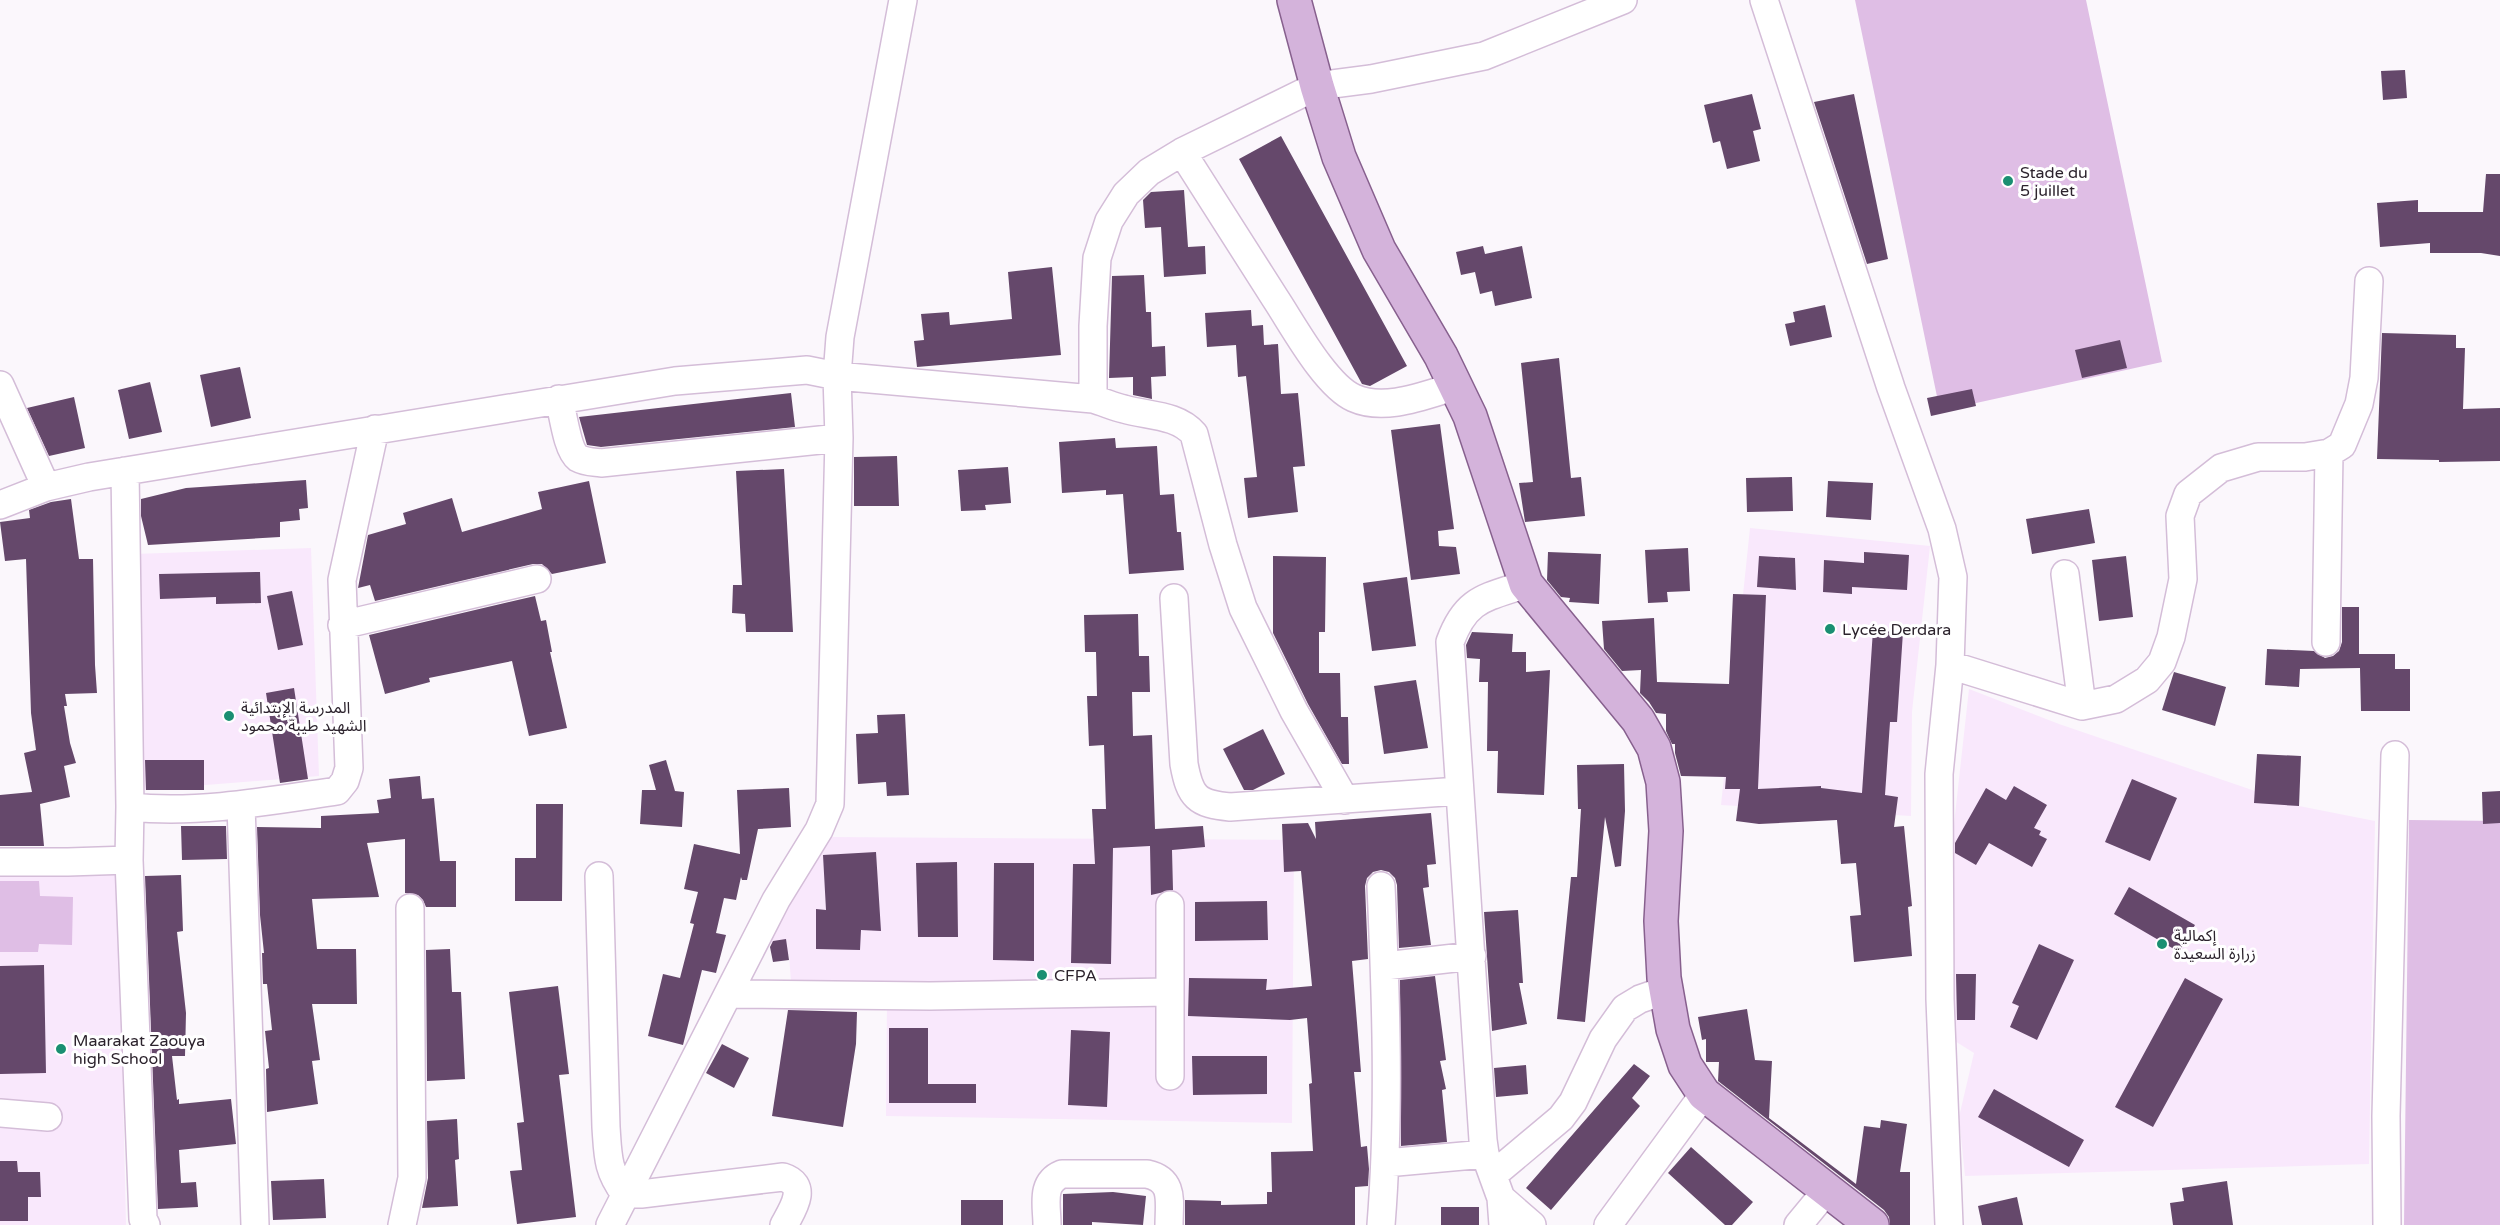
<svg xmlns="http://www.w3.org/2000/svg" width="2500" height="1225" font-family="'Varela Round','Noto Sans Arabic',sans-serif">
	<rect width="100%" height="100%" fill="#fbf7fc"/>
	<path fill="#f9e8fc" d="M1750 528 1930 546 1912 712 1911 816 1721 805Z
		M311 548 319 776 143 790 134 554Z
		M1969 689 2059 724 2299 806 2375 821 2369 1164 1965 1176 1959 1117 1974 1053 1950 1038 1951 851Z
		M831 837 1294 840 1292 1123 886 1116 887 999 792 995 789 955 774 951 767 932Z
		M0 871 118 873 126 1225H0Z"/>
	<path fill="#dfbee5" d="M1855 0H2086L2162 362 1940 411Z
		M2409 820 2500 821V1225H2404Z
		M0 881H39L40 896 73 897 72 945 39 944 38 952H0Z"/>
	<path fill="#65486b" d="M2405 70 2407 98 2383 100 2381 71Z
		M1752 94 1761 129 1753 131 1760 161 1727 169 1720 141 1713 143 1704 105Z
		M1854 94 1888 259 1867 264 1814 102Z
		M1281 136 1407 366 1370 386 1362 384 1239 159Z
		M2486 174H2500V256L2481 253H2430V243L2380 247 2377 203 2418 200V212H2483Z
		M1184 190 1188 247 1205 246 1206 274 1164 277 1161 227 1145 228 1143 200 1151 192Z
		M1483 246 1485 254 1522 246 1532 298 1495 306 1492 291 1480 294 1475 272 1461 275 1456 252Z
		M1052 267 1061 355 917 367 914 341 924 340 921 314 949 312 950 325 1012 319 1008 272Z
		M1144 275 1146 312H1151L1152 347 1165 346 1166 376 1151 377 1152 399 1133 395V377L1109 378 1112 276Z
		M1825 305 1832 337 1790 346 1785 324 1795 322 1793 312Z
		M1251 310 1252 326 1263 325 1264 345 1278 344 1281 394 1298 393 1305 466 1293 467 1298 512 1248 518 1244 478 1257 477 1246 376 1238 377 1236 345 1207 347 1205 313Z
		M2382 333 2456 335V348H2465L2463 409 2500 408V461L2439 462V460L2377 459Z
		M2120 340 2127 368 2082 378 2075 350Z
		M1559 358 1571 478 1581 477 1585 516 1525 522 1519 483 1533 482 1521 363Z
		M240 367 251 418 211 427 200 375Z
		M150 382 162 432 129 439 118 390Z
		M1972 389 1976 406 1931 416 1927 398Z
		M791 393 795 427 601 447 587 445 579 417Z
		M74 397 85 448 49 456 27 408Z
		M1440 424 1454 529 1438 531 1439 546 1456 547 1460 574 1411 580 1391 430Z
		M1115 438 1116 448 1157 446 1160 495 1174 494 1177 532H1181L1184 570 1129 574 1123 494 1106 495V490L1062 493 1059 442Z
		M897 456 899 506H854V457Z
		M1008 467 1011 503 985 505 986 510 961 511 958 470Z
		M784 469 793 632H746L745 614 732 613 733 585H742L736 471Z
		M1792 477 1793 511 1747 512 1746 478Z
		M306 480 308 508 299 509 300 520 280 522V537L148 545 141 516V499L186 488Z
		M589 481 606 563 552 574 542 564H533L375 601 370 585 358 588 368 535 406 524 403 513 452 498 462 532 542 509 538 492Z
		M1828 481 1873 483 1871 520 1826 517Z
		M71 499 79 559H93L95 665 97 693 65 694 67 706H64L70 743 76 763 64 766 70 797 40 804 44 846H0V795L32 792 24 753 36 750 31 713 26 559 5 561 0 522 30 518 29 510 51 502Z
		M2089 509 2095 543 2032 554 2026 519Z
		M1688 548 1690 591 1667 592 1668 602 1648 603 1645 550Z
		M1548 552 1601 554 1599 604 1569 602 1570 598 1561 597 1547 580Z
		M1864 552 1909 555 1907 590 1852 587V594L1823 592 1824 560 1864 563Z
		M1273 556 1326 557 1325 632H1319V673H1340L1341 717H1348L1349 764H1342L1308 704 1273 633Z
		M1759 556 1795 558 1796 590 1757 587Z
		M2126 556 2133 617 2099 621 2092 560Z
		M260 572 261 603 216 604V597L160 599 159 574Z
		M1407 577 1416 646 1372 651 1363 583Z
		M292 591 303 645 278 650 267 596Z
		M1733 594 1766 595 1758 789 1821 786V788L1862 793 1873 630 1903 632 1897 722H1890L1885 795 1898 797 1894 827 1904 826 1912 906 1908 907 1912 956 1854 962 1850 916 1861 915 1856 863 1841 864 1837 820 1759 824 1736 821 1740 789H1725L1726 777 1681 776 1675 753V744H1672L1666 731V714L1656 713 1649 702 1640 693 1641 670 1622 671 1604 649 1602 621 1654 618 1657 682 1729 684Z
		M535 596 541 621 546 620 552 652H550L567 728 529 736 512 661 429 678 430 682 385 694 369 635Z
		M2342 607H2359V654H2395V669H2410V711H2361L2360 668 2300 669 2299 687 2265 685 2267 649 2314 651 2325 658 2333 656 2339 651 2342 642Z
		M1138 614 1139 656H1149L1150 692H1132L1133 736 1152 735 1155 829 1203 826 1205 847 1172 850 1173 890 1151 895 1150 846 1113 848 1111 964 1071 963 1073 864H1095L1092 809H1106L1104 745 1089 746 1087 696H1097L1096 652H1085L1084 615Z
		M1472 632 1513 634 1512 652H1526V672L1550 670 1544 795 1497 793 1498 751H1487L1488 682H1479L1480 659 1467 658 1466 645Z
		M2174 672 2226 687 2215 726 2162 710Z
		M1416 680 1428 748 1384 754 1374 686Z
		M294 688 308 779 280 783 266 693Z
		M905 714 909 795 887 796 886 782 858 784 856 734 878 733 877 715Z
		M1263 729 1285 774 1253 790H1244L1223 749Z
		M2257 754 2301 756 2299 806 2254 803Z
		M145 760H204V790H146Z
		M666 760 675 791 684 792 682 827 640 824 642 790H656L649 765Z
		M1624 764 1625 811 1621 866 1615 867 1605 817 1585 1022 1557 1019 1571 877H1577L1581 809H1578L1577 765Z
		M420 776 422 799 434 798 440 861H456V907H426L423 900 418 895 405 893V839L367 843 379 897 312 899 317 949H356L357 1004H312L320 1060 312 1061 318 1104 267 1112 266 1069 269 1068 265 1031 272 1030 267 984H263L262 953H264L260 915 257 827 321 828V816L379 813 377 800 391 798 389 779Z
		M2132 779 2177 798 2150 861 2105 842Z
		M2014 786 2047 805 2034 828 2041 831 2039 835 2047 839 2032 867 1989 843 1976 865 1955 853V843L1986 788 2006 800Z
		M789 788 791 827 758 829 747 880H742L741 877 736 900 724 898 716 933 726 935 716 973 702 970 683 1045 648 1036 663 974 680 978 694 924 690 923 698 892 684 889 694 844 740 854 737 790Z
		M2500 791V823L2483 824 2482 792Z
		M536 804H563L562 901H515V858H536Z
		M1431 813 1436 864 1427 865 1429 887 1423 888 1431 945 1399 948 1397 885 1395 878 1389 872 1381 870 1373 872 1367 878 1365 886 1368 959 1352 961 1361 1072H1354L1361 1147 1367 1146 1369 1169 1368 1186 1355 1187V1225H1185V1200L1221 1201V1205L1267 1204V1192H1272L1271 1152 1313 1151 1309 1084 1312 1083 1307 1018 1290 1020 1188 1016 1189 978 1267 979 1266 990 1312 986 1301 871 1284 872 1282 824 1308 823 1316 839 1315 822Z
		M181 826H226L227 859 182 860Z
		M876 852 881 931 861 930 860 950 816 949V909L826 910 823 855Z
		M957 862 958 937H918L916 863Z
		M994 863H1034V961L993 960Z
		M181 875 183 931 177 932 186 1013 185 1056H172L177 1100 179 1099V1104L231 1099 236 1144 179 1150 181 1183 196 1182 198 1207 158 1209 145 876Z
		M2129 887 2195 925 2179 952 2114 914Z
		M1267 901 1268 940 1195 941V902Z
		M1518 910 1523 983H1519L1527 1024 1492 1031 1484 912Z
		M786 939 789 960 773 962 770 947 773 941Z
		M2039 944 2074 960 2037 1040 2010 1027 2019 1006 2012 1003Z
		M450 949 452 992H461L465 1079 427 1081 426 950Z
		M44 965 46 1073 0 1074V966Z
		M1956 974H1976L1975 1020H1957Z
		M1435 976 1446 1060 1440 1061 1446 1089 1442 1090 1447 1142 1401 1146 1400 980Z
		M2185 978 2223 999 2153 1127 2115 1107Z
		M558 986 569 1074 559 1075 576 1217 517 1224 510 1171 522 1170 517 1123 524 1122 509 992Z
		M1747 1009 1755 1060 1772 1061 1769 1118 1856 1184 1864 1126 1880 1128 1881 1120 1907 1124 1900 1172H1910V1225H1890L1889 1217 1884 1210 1718 1081 1719 1062H1706V1039L1702 1040 1698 1017Z
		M788 1010 857 1012 856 1044 843 1127 772 1116Z
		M889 1028H928V1084H976V1103H889Z
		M1071 1030 1110 1032 1107 1107 1068 1105Z
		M722 1044 749 1058 734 1088 706 1073Z
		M1192 1056H1267V1094L1193 1095Z
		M1634 1064 1650 1076 1632 1098 1640 1106 1551 1210 1526 1188Z
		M1526 1065 1528 1094 1496 1097 1494 1068Z
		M1994 1089 2084 1140 2069 1167 1978 1117Z
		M457 1119 459 1159 455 1160 458 1206 422 1208 428 1178 427 1121Z
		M1691 1147 1753 1202 1732 1225H1725L1668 1173Z
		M0 1161H17L18 1172H40L41 1197H28V1221H0Z
		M324 1179 326 1218 273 1220 271 1181Z
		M2227 1181 2233 1225H2173L2170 1203 2184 1201 2182 1188Z
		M1113 1192 1146 1196 1143 1225 1092 1222V1225H1063V1194Z
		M2017 1197 2023 1225H1982L1978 1206Z
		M961 1200H1003V1225H961Z
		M1441 1207H1479V1225H1441Z"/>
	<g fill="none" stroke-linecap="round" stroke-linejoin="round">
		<g stroke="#d4bdd8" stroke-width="30">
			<path id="minor" d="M1764 0 1891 388 1942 529 1953 577 1950 665 1939 774 1940 999 1949 1225
				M1182 152C1213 201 1244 250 1275 298 1293 325 1325 385 1354 398 1385 412 1425 395 1456 386
				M0 385 46 487
				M559 399C563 413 567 450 578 458 585 462 594 462 601 463L839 438
				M1093 399V326L1097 258 1109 221 1126 194 1149 172 1182 152 1317 86 1371 79 1484 56 1623 0
				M125 471 130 807C199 814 269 801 337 791L345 781 349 768 342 580 375 429
				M0 505 46 487 89 477 675 381 807 370 837 376 1093 399C1104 402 1114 407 1124 409 1147 416 1177 414 1194 434L1223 545 1243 608 1294 711 1345 800
				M2065 574 2082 706
				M1174 598 1184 764C1190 797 1197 804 1230 807L1459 791
				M342 625 537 579
				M2326 642 2329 453
				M1950 665 2082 706 2116 699 2147 680 2162 662 2171 637 2183 579 2180 516 2188 494 2221 468 2258 457H2305L2329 453 2342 445 2359 404 2364 378 2369 281
				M241 805 255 1225
				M130 807 129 860 143 1219 146 1225
				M0 862H68L129 860
				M599 876 606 1127C608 1156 607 1170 625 1194H641L783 1177C809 1185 793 1209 784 1225
				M1385 966 1472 956
				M729 994 930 996 1169 992
				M1170 1076V905
				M0 1113 48 1117
				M1386 1163 1485 1154
				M1493 1175 1561 1118 1573 1102 1603 1039 1625 1008 1640 999 1666 990
				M1501 1198 1532 1225
				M402 1225 412 1178 410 908
				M610 1225 776 900 819 830 830 804 839 438 837 376 840 337 903 0
				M1047 1225C1047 1205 1040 1183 1062 1174H1147C1175 1180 1169 1202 1169 1225
				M1381 1225C1390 1113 1386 999 1381 886
				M1503 1225 1501 1198 1485 1154 1483 1140 1450 642C1466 598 1485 598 1526 584
				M1608 1225 1704 1094
				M1798 1225 1827 1190
				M2387 1225 2386 1116 2395 755"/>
		</g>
		<g stroke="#87608e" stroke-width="36">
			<path id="major" d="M1294 0 1317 86 1339 157 1379 250 1441 356 1470 416 1526 584 1638 720 1654 748 1663 782 1666 831 1661 921 1664 978 1673 1029 1685 1065 1704 1094 1872 1225"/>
		</g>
		<use href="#minor" stroke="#fff" stroke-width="27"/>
		<use href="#major" stroke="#d4b3db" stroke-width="33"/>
	</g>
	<g fill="#1a8f72" stroke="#fff" stroke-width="2">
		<circle cx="2008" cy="181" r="6"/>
		<circle cx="1830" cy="629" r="6"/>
		<circle cx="229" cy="716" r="6"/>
		<circle cx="2162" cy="944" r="6"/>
		<circle cx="1042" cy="975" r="6"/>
		<circle cx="61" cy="1049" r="6"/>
	</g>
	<g text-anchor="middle" stroke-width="6" stroke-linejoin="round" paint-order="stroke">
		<g font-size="16" fill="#2c232d" stroke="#fff" text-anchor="start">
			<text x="2020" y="178">Stade du<tspan x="2020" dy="18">5 juillet</tspan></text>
			<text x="1842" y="635">Lycée Derdara</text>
			<text x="241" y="713">المدرسة الإبتدائية<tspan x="241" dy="18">الشهيد طيبة محمود</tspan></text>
			<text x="2174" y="941">إكمالية<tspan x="2174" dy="18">زرارة السعيدة</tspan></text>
			<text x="1054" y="981">CFPA</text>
			<text x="73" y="1046">Maarakat Zaouya<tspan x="73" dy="18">high School</tspan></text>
		</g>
	</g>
</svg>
